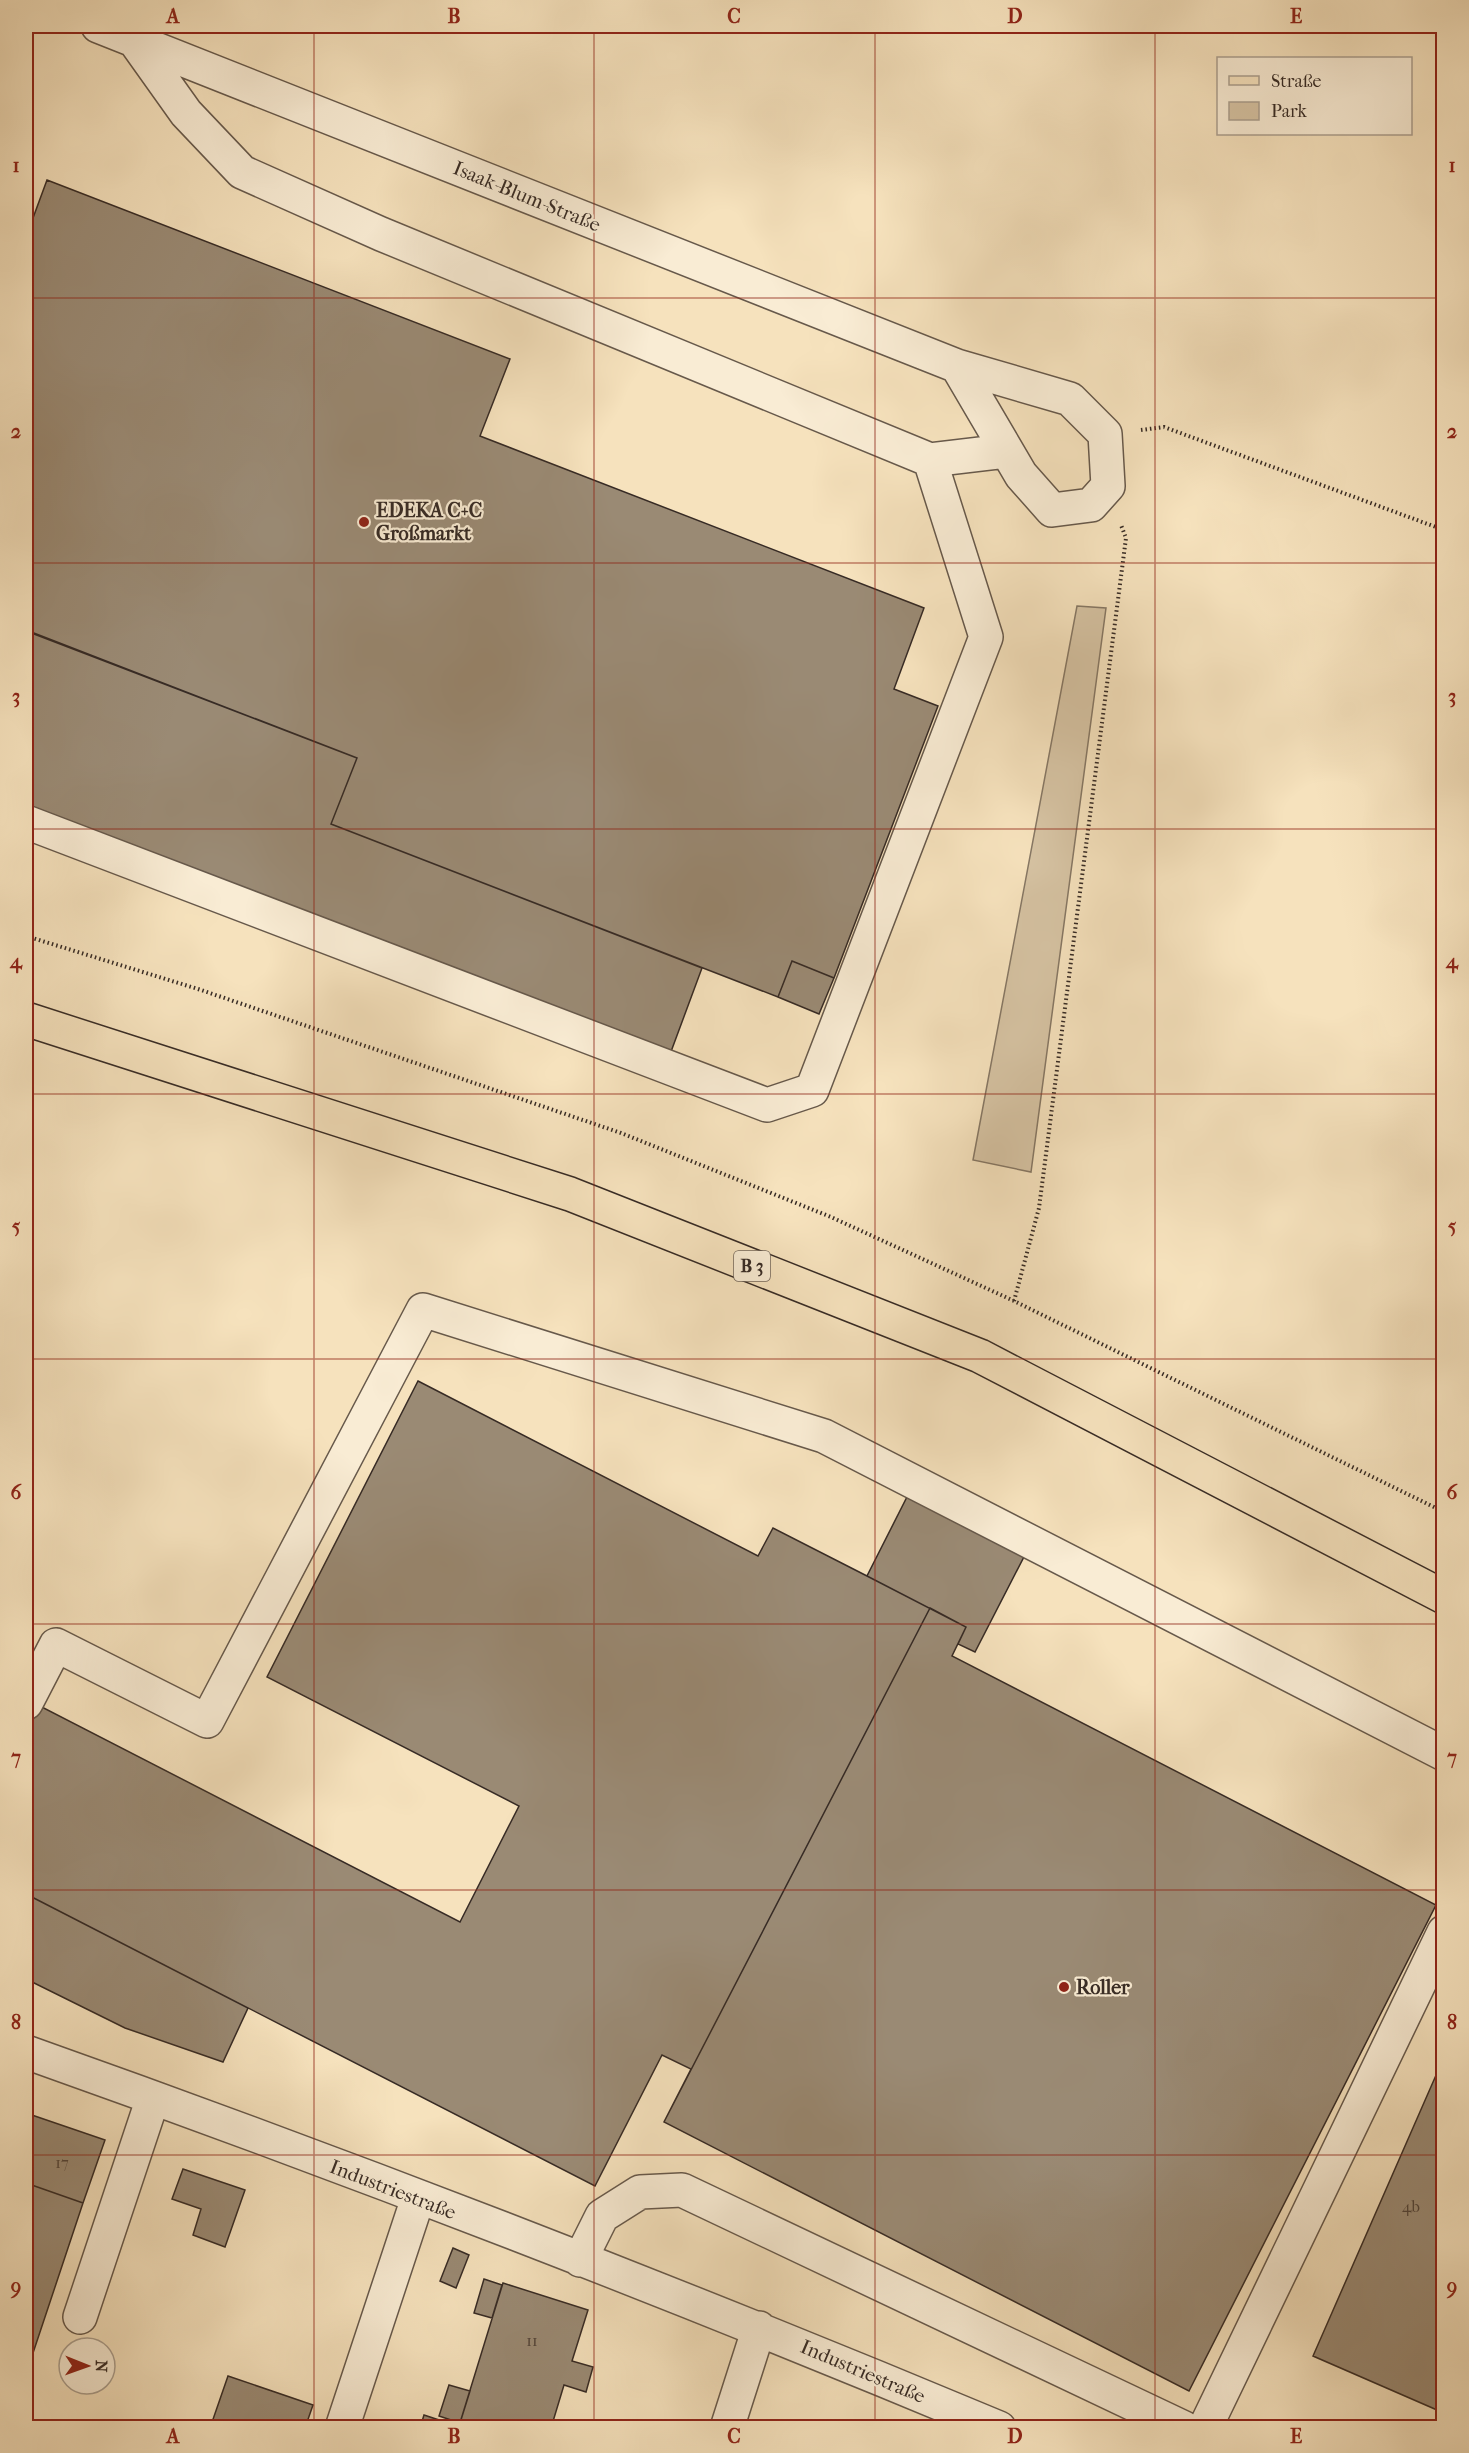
<svg xmlns="http://www.w3.org/2000/svg" width="1469" height="2453" font-family="'IM FELL French Canon',serif">
	<rect width="100%" height="100%" fill="#f6e2bd"/>
	<filter id="stains"><feTurbulence type="fractalNoise" baseFrequency=".00333" numOctaves="4"/><feColorMatrix values="0 0 0 0 .2 0 0 0 0 .09 0 0 0 0 .02 0 0 0 .5 -.17"/></filter>
	<radialGradient id="worn" r=".72"><stop offset=".6" stop-color="#630" stop-opacity="0"/><stop offset="1" stop-color="#630" stop-opacity=".3"/></radialGradient>
	<path fill="#d6c3a3" stroke="#867764" stroke-width="1.5" d="M1077 606 1106 608 1031 1172 973 1160Z"/>
	<path fill="#9a8a74" stroke="#372b25" stroke-width="1.5" d="M47 180 510 359 480 436 924 608 894 689 938 706 834 978 792 961 778 997 331 824 357 758 26 631V237Z
		M26 630 357 758 331 824 702 968 669 1057 26 808Z
		M792 961 834 978 819 1014 778 997Z
		M418 1381 758 1556 773 1528 867 1576 966 1627 952 1656 1436 1905 1189 2391 664 2122 691 2069 662 2055 595 2186 26 1894V1729L38 1705 460 1922 519 1806 267 1677Z
		M912 1487 1028 1549 975 1652 958 1644 966 1627 867 1576Z
		M930 1608 966 1627 952 1656 1436 1905 1189 2391 664 2122Z
		M26 1894 248 2008 223 2062 125 2028 26 1979Z
		M1444 2057V2413L1313 2356Z
		M26 2113 105 2140 83 2203 26 2183Z
		M183 2169 245 2190 225 2247 193 2235 201 2209 172 2199Z
		M26 2183 83 2203 26 2374Z
		M453 2248 469 2255 456 2288 440 2281Z
		M484 2279 502 2285 492 2318 474 2313Z
		M503 2283 588 2310 572 2361 593 2367 586 2392 564 2385 551 2428 459 2426Z
		M228 2376 313 2405 305 2428H210Z
		M449 2385 470 2391 460 2423 439 2416Z
		M424 2415 445 2422 449 2428H420Z"/>
	<g fill="none" stroke-linecap="round" stroke-linejoin="round">
		<g stroke="#67594b" stroke-width="36">
			<path id="minor" d="M98 26 957 366 1070 399 1105 434 1108 486 1091 505 1052 510 1021 475 957 366
				M134 40 186 113 242 172 381 234 930 460 1006 451
				M26 822 767 1105 812 1090 986 637 930 460
				M26 1703 56 1645 207 1721 423 1310 824 1436 1444 1754
				M26 2052C353 2168 678 2294 999 2428
				M580 2260 602 2216 640 2192 682 2190 1184 2428
				M80 2317 153 2098
				M342 2428 418 2198
				M727 2428 759 2328
				M1205 2428 1444 1932"/>
		</g>
		<g stroke="#372b25" stroke-width="36">
			<path id="major" d="M26 1019 570 1194 980 1356 1444 1597"/>
		</g>
		<path stroke="#372b25" stroke-width="4" stroke-dasharray="1.5 3" stroke-linecap="butt" d="M1141 430 1164 427 1444 530
			M26 936 198 989 621 1133 831 1217 1014 1301 1444 1512
			M1014 1301 1039 1208 1126 538 1121 525"/>
		<use href="#minor" stroke="#f9ecd4" stroke-width="33"/>
		<use href="#major" stroke="#f6e2bd" stroke-width="33"/>
	</g>
	<path fill="none" stroke="#8f2418" stroke-width="1.5" stroke-opacity="0.55" d="M314 26V2428M594 26V2428M875 26V2428M1155 26V2428M26 298H1444M26 563H1444M26 829H1444M26 1094H1444M26 1359H1444M26 1624H1444M26 1890H1444M26 2155H1444"/>
	<g fill="#8f2418" stroke="#f9ecd4" stroke-width="2">
		<circle cx="364" cy="522" r="6"/>
		<circle cx="1064" cy="1987" r="6"/>
	</g>
	<g text-anchor="middle" stroke-width="4.5" stroke-linejoin="round" paint-order="stroke">
		<g font-size="16" fill="#504339">
			<text x="62" y="2168">17</text>
			<text x="1411" y="2212">4b</text>
			<text x="532" y="2346">11</text>
		</g>
		<rect fill="#f9ecd4" stroke="#71655a" stroke-width="1.5" x="734" y="1251" width="36" height="30" rx="4.5"/>
		<g font-size="18" font-weight="bold" fill="#372b25">
			<text x="752" y="1272">B 3</text>
		</g>
		<g font-size="20" fill="#372b25" stroke="#f9ecd4">
			<text transform="translate(527 196) rotate(22)" y="7">Isaak-Blum-Straße</text>
			<text transform="translate(393 2189) rotate(21)" y="7">Industriestraße</text>
			<text transform="translate(863 2371) rotate(23)" y="7">Industriestraße</text>
		</g>
		<g font-size="20" font-weight="bold" fill="#372b25" stroke="#f9ecd4" text-anchor="start">
			<text x="376" y="517">EDEKA C+C<tspan x="376" dy="23">Großmarkt</tspan></text>
			<text x="1076" y="1994">Roller</text>
		</g>
	</g>
	<rect width="1469" height="2453" fill="none" stroke="#f6e2bd" stroke-width="66"/>
	<rect x="1217" y="57" width="195" height="78" fill="#f9ecd4" stroke="#ab9f8e" stroke-width="1.5"/>
	<rect x="1229" y="76" width="30" height="9" fill="#f6e2bd" stroke="#ab9f8e" stroke-width="1.5"/>
	<text x="1271" y="87" font-size="18" fill="#372b25">Straße</text>
	<rect x="1229" y="102" width="30" height="18" fill="#d6c3a3" stroke="#ab9f8e" stroke-width="1.5"/>
	<text x="1271" y="117" font-size="18" fill="#372b25">Park</text>
	<g transform="translate(87 2366) rotate(91)"><circle r="28" fill="#f9ecd4" stroke="#ab9f8e" stroke-width="1.5"/>
	<path d="M0-4.5L10 22L0 15L-10 22Z" fill="#8f2418"/>
	<text y="-9" font-size="16" font-weight="bold" text-anchor="middle" fill="#372b25">N</text>
	</g>
	<rect x="33" y="33" width="1403" height="2387" fill="none" stroke="#8f2418" stroke-width="2"/>
	<g font-size="20" text-anchor="middle" font-weight="bold" fill="#8f2418">
		<text x="173" y="23">A</text>
		<text x="454" y="23">B</text>
		<text x="734" y="23">C</text>
		<text x="1015" y="23">D</text>
		<text x="1296" y="23">E</text>
		<text x="16" y="172">1</text>
		<text x="1452" y="172">1</text>
		<text x="16" y="438">2</text>
		<text x="1452" y="438">2</text>
		<text x="16" y="703">3</text>
		<text x="1452" y="703">3</text>
		<text x="16" y="968">4</text>
		<text x="1452" y="968">4</text>
		<text x="16" y="1233">5</text>
		<text x="1452" y="1233">5</text>
		<text x="16" y="1499">6</text>
		<text x="1452" y="1499">6</text>
		<text x="16" y="1764">7</text>
		<text x="1452" y="1764">7</text>
		<text x="16" y="2029">8</text>
		<text x="1452" y="2029">8</text>
		<text x="16" y="2294">9</text>
		<text x="1452" y="2294">9</text>
		<text x="173" y="2443">A</text>
		<text x="454" y="2443">B</text>
		<text x="734" y="2443">C</text>
		<text x="1015" y="2443">D</text>
		<text x="1296" y="2443">E</text>
	</g>
	<rect width="100%" height="100%" filter="url(#stains)"/>
	<rect width="100%" height="100%" fill="url(#worn)"/>
</svg>
